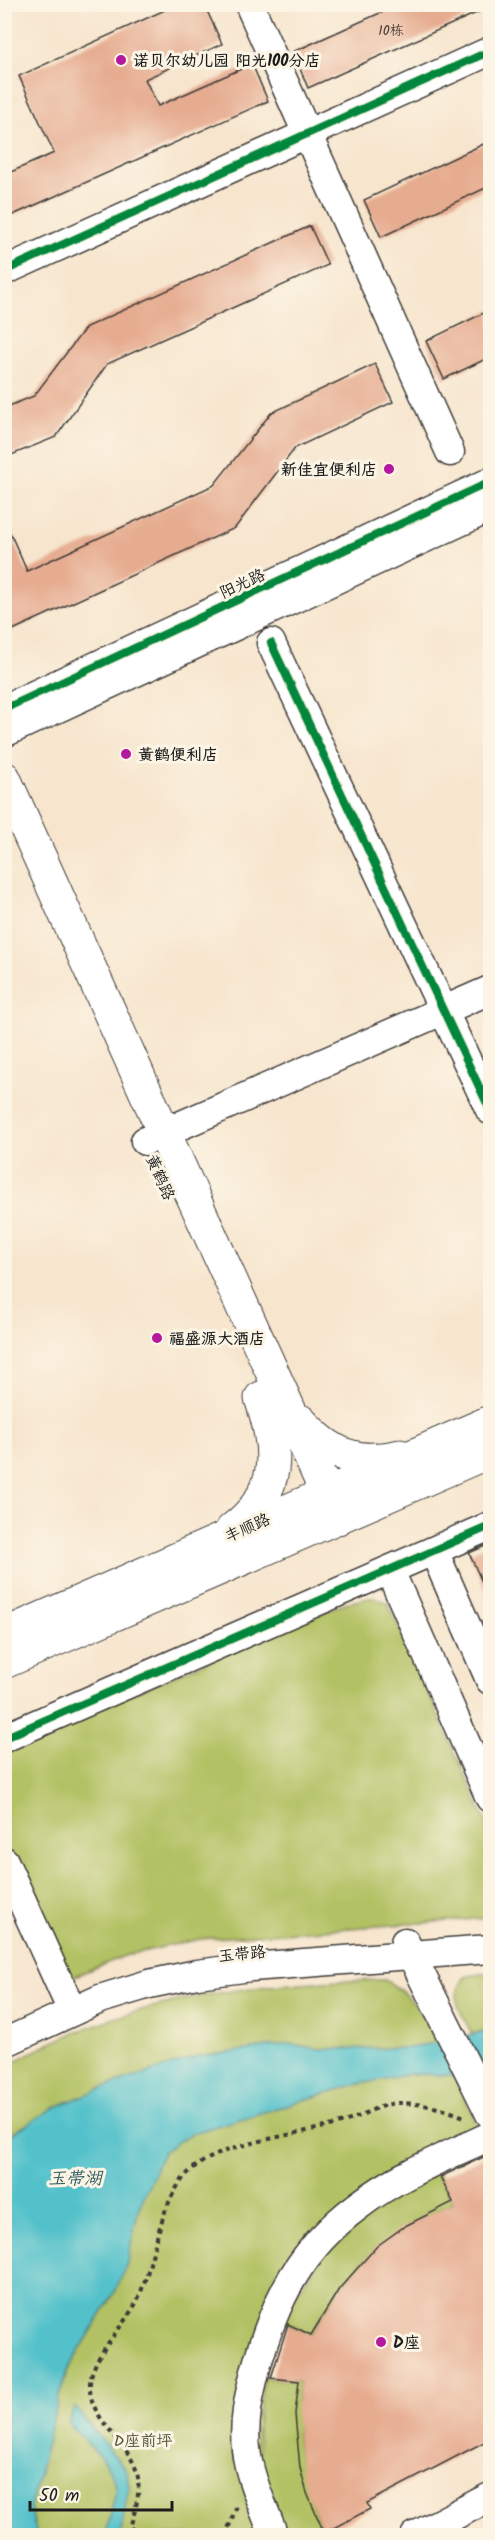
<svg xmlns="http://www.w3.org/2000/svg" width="495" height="2540" font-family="Kalam,'LXGW WenKai TC',sans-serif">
	<rect width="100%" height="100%" fill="#fcf5e5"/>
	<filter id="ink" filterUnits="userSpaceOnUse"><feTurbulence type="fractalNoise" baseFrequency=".0167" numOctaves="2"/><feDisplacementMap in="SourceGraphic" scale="12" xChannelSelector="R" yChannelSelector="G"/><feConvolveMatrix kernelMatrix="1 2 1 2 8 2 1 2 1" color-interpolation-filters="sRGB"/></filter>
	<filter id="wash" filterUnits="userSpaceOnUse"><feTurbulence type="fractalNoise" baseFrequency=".008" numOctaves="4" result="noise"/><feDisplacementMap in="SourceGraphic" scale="24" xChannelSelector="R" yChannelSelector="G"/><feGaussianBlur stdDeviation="1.35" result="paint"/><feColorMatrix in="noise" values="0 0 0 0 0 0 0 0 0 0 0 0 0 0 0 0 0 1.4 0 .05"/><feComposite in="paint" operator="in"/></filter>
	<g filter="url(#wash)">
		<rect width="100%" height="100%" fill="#f7e5cd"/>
		<path fill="#b2c164" stroke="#676e40" stroke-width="1.5" d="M374 1597 388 1603 490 1830V1918L200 1939 127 1955 72 1977 56 1960 5 1845 4 1748 345 1603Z
			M490 1972V2031L472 2034C461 2012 448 1999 465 1977Z
			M385 1980C412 1995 424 2016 437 2043L410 2048 320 2049 289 2044 197 2057 107 2086 5 2138V2067C119 2000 254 1980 385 1980Z
			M452 2073 478 2126 357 2199 252 2354 266 2535H37L30 2508 52 2418 67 2371 116 2290 127 2264 138 2210 162 2152 190 2134 354 2085 411 2074Z
			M436 2169 453 2202C380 2239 352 2262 311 2335L278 2319 345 2225Z
			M263 2377 299 2381C292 2434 299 2475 320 2524L299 2535H282L254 2453Z"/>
		<path fill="#53c1ca" stroke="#386e73" stroke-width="1.5" d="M490 2031V2076L411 2074 354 2085 190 2134 163 2152 138 2210 127 2264 116 2290 67 2371 60 2393 30 2508 37 2535 5 2536V2138L53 2108 107 2086 197 2057 289 2044 320 2049 410 2048Z
			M75 2407 127 2471 129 2487 120 2535H106C108 2522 113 2507 115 2493 118 2467 83 2441 68 2423Z"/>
		<g id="blocks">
			<path fill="#e6ac90" d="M178 4H204L222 44 145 79 158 106 252 64 268 101 4 219V175L54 153 19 76Z
				M400 4H490V7L308 88 293 52Z
				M490 141V186L381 237 364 200Z
				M310 226 328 265 107 364 56 437 4 458V408L34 396 86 327Z
				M490 310V357L444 379 426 341Z
				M375 364 393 402 295 448 235 528 4 634V519L27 571 214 485 271 413Z
				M490 1544V1600L469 1553Z
				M490 2154V2439L367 2503 370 2509 324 2533 307 2493 300 2468 295 2414 299 2381 271 2378 288 2324 311 2335 339 2289 377 2246 405 2226 453 2202 440 2177Z"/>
		</g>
	</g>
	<g filter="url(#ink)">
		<use href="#blocks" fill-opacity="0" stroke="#3d3a37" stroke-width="1.5"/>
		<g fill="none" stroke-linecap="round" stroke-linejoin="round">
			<g stroke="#3d3a37" stroke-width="31">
				<path id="minor" d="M249 4 450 452
					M4 271 490 51
					M271 643 490 1110
					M4 709 490 482
					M4 733 490 508
					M145 1141 490 990
					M434 1551 490 1680
					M390 1571 490 1798
					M4 1738 490 1526
					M4 1861 72 2011
					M405 1942 490 2114
					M4 2043 100 1999 149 1984 197 1974 251 1967 490 1949
					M274 2536C264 2508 249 2478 246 2449 243 2421 249 2395 256 2368 275 2300 300 2249 358 2206 398 2175 445 2157 490 2136
					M415 2536 490 2497"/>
			</g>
			<g stroke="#3d3a37" stroke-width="35">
				<path id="major" d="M4 778 338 1518
					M300 1421C330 1454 355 1466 400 1456
					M232 1530C282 1492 279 1451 261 1398
					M4 1635 490 1422
					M4 1662 490 1451"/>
			</g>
			<path stroke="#3d3a37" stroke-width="4" stroke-dasharray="4.5 4.5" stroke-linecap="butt" d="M141 2536 130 2527C135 2512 140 2495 138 2478 133 2442 87 2422 90 2383 92 2356 125 2325 137 2301 156 2260 156 2210 186 2175 215 2142 303 2135 344 2122 363 2116 381 2103 400 2103 422 2103 447 2109 466 2118
				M225 2536 237 2506"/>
			<use href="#minor" stroke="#fff" stroke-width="28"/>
			<use href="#major" stroke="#fff" stroke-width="33"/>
			<g stroke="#fcf5e5" stroke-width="11">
				<path id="cycleway" d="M4 271 490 51
					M271 643 490 1110
					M4 709 490 482
					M4 1738 490 1526"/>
			</g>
			<use href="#cycleway" stroke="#00873e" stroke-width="8"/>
		</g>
	</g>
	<g fill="#b5179e" stroke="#fcf5e5" stroke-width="2">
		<circle cx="121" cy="60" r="6"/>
		<circle cx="389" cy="469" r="6"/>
		<circle cx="126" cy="754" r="6"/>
		<circle cx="157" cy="1338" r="6"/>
		<circle cx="381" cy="2342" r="6"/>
	</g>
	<g text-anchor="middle" stroke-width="6" stroke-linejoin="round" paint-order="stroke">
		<g font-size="14" fill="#4e4039">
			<text x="391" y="35">10栋</text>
		</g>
		<g font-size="16" font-weight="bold" fill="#1c1c1c" stroke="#fcf5e5" text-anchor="start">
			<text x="133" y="66">诺贝尔幼儿园 阳光100分店</text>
			<text x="377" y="475" text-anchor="end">新佳宜便利店</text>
			<text x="138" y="760">黄鹤便利店</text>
			<text x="169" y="1344">福盛源大酒店</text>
			<text x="393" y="2348">D座</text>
		</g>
		<g font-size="16" fill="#1c1c1c" stroke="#fcf5e5">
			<text transform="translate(242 583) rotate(-25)" y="6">阳光路</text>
			<text transform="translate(161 1177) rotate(66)" y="6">黄鹤路</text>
			<text transform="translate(247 1527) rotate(-24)" y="6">丰顺路</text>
			<text transform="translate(242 1953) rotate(-6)" y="6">玉带路</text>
		</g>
		<g font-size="16" fill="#505635" stroke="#fcf5e5">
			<text x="143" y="2446">D座前坪</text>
		</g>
		<g font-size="18" font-style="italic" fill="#325e62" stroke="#fcf5e5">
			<text x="75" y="2184">玉带湖</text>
		</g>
	</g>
	<rect width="495" height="2540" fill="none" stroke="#fcf5e5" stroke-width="24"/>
	<path d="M30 2501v9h142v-9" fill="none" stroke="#1c1c1c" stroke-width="3"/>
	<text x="39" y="2501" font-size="18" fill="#1c1c1c" stroke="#fcf5e5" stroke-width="4.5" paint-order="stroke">50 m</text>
</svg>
